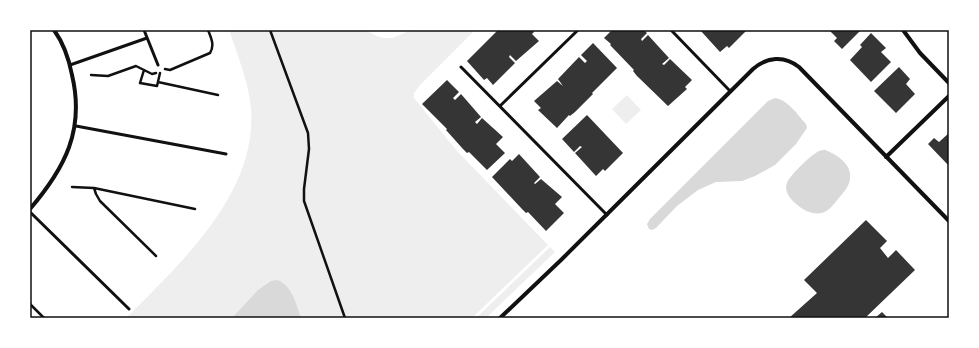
<svg xmlns="http://www.w3.org/2000/svg" width="979" height="348" font-family="Helvetica,sans-serif">
	<rect width="100%" height="100%" fill="#fff"/>
	<path fill="#eee" d="M229 30H366L376 36 384 38H393L411 30H475L420 85 414 93V98L457 151 548 245 472 318H126C182 262 263 188 250 100 246 76 237 53 229 30Z
		M627 95 641 110 626 124 612 109Z
		M550 247 555 252 486 318H476Z"/>
	<path fill="#d9d9d9" d="M775 98C788 100 798 115 806 124L807 128 796 144 775 165 755 176 742 181 716 182 698 190 677 206 656 228 652 230 649 229 647 224 650 219 768 101Z
		M825 150C836 154 852 164 850 178 850 186 843 193 838 199 834 204 829 211 822 213 811 215 801 209 794 202 789 197 784 190 787 183 789 176 812 154 819 151 821 150 823 150 825 150Z
		M277 280C292 285 296 304 301 318H232L258 290 271 281Z"/>
	<path fill="#353535" d="M498 30H533L534 32 532 34 539 41 516 61 510 55 509 57 515 63 493 85 487 78 484 80 467 61Z
		M612 30H644L647 33 641 39 642 41 648 35 669 58 662 64 664 65 670 59 692 80 685 87 687 89 668 106 637 76 633 71 634 70 610 45 611 44 604 38Z
		M700 30H747L729 48 727 46 720 52Z
		M829 30H861L842 49 834 41 837 38Z
		M871 33 886 48 881 52 891 62 871 82 850 60 862 47 860 45Z
		M593 43 617 68 592 93 593 94 575 112 570 116 569 115 557 128 538 110 541 108 534 101 557 81 563 86 558 79 579 57 585 63 587 61 581 55Z
		M899 67 910 79 906 84 915 94 896 113 874 91Z
		M447 80 459 92 453 98 455 100 461 94 481 117 475 122 477 124 482 118 503 137 496 144 505 153 487 170 469 152 467 153 463 149 446 130 447 129 422 104Z
		M587 115 623 153 605 171 603 169 596 176 575 153 582 147 580 146 574 152 562 139Z
		M949 133V166L928 144 934 138 939 142Z
		M519 154 540 177 534 183 535 184 541 179 562 197 555 204 564 213 546 231 528 212 526 213 522 209 492 177 510 159 512 161Z
		M866 220 887 241 880 248 888 258 896 250 915 270 865 318H789L817 293 804 280Z
		M882 312 888 318H875Z"/>
	<g fill="none" stroke-linecap="round" stroke-linejoin="round">
		<path stroke="#111" stroke-width="2.5" d="M270 30 308 133 309 149 304 189V201L345 318
			M165 69 170 70 210 53C215 45 211 38 208 30
			M144 70 140 83 157 86 160 73
			M91 75 108 76 136 66 152 74 156 73
			M158 82 218 95
			M72 187 94 188 195 209
			M94 188 96 194 100 201 156 256
			M30 304 44 318"/>
		<path stroke="#111" stroke-width="3" d="M144 30 158 65
			M671 30 730 91
			M70 65 147 38
			M461 67 607 215
			M500 106 578 30
			M76 126 226 154
			M30 212 129 309"/>
		<path stroke="#111" stroke-width="4" d="M903 30 920 53 949 83
			M886 157 949 96
			M30 209C65 168 85 130 72 75 69 59 64 44 54 30
			M500 318 561 260 753 69C767 57 784 55 799 67L949 221"/>
	</g>
	<rect width="979" height="348" fill="none" stroke="#ffffff" stroke-width="62"/>
	<rect x="31" y="31" width="917" height="286" fill="none" stroke="#111" stroke-width="1.5"/>
</svg>
